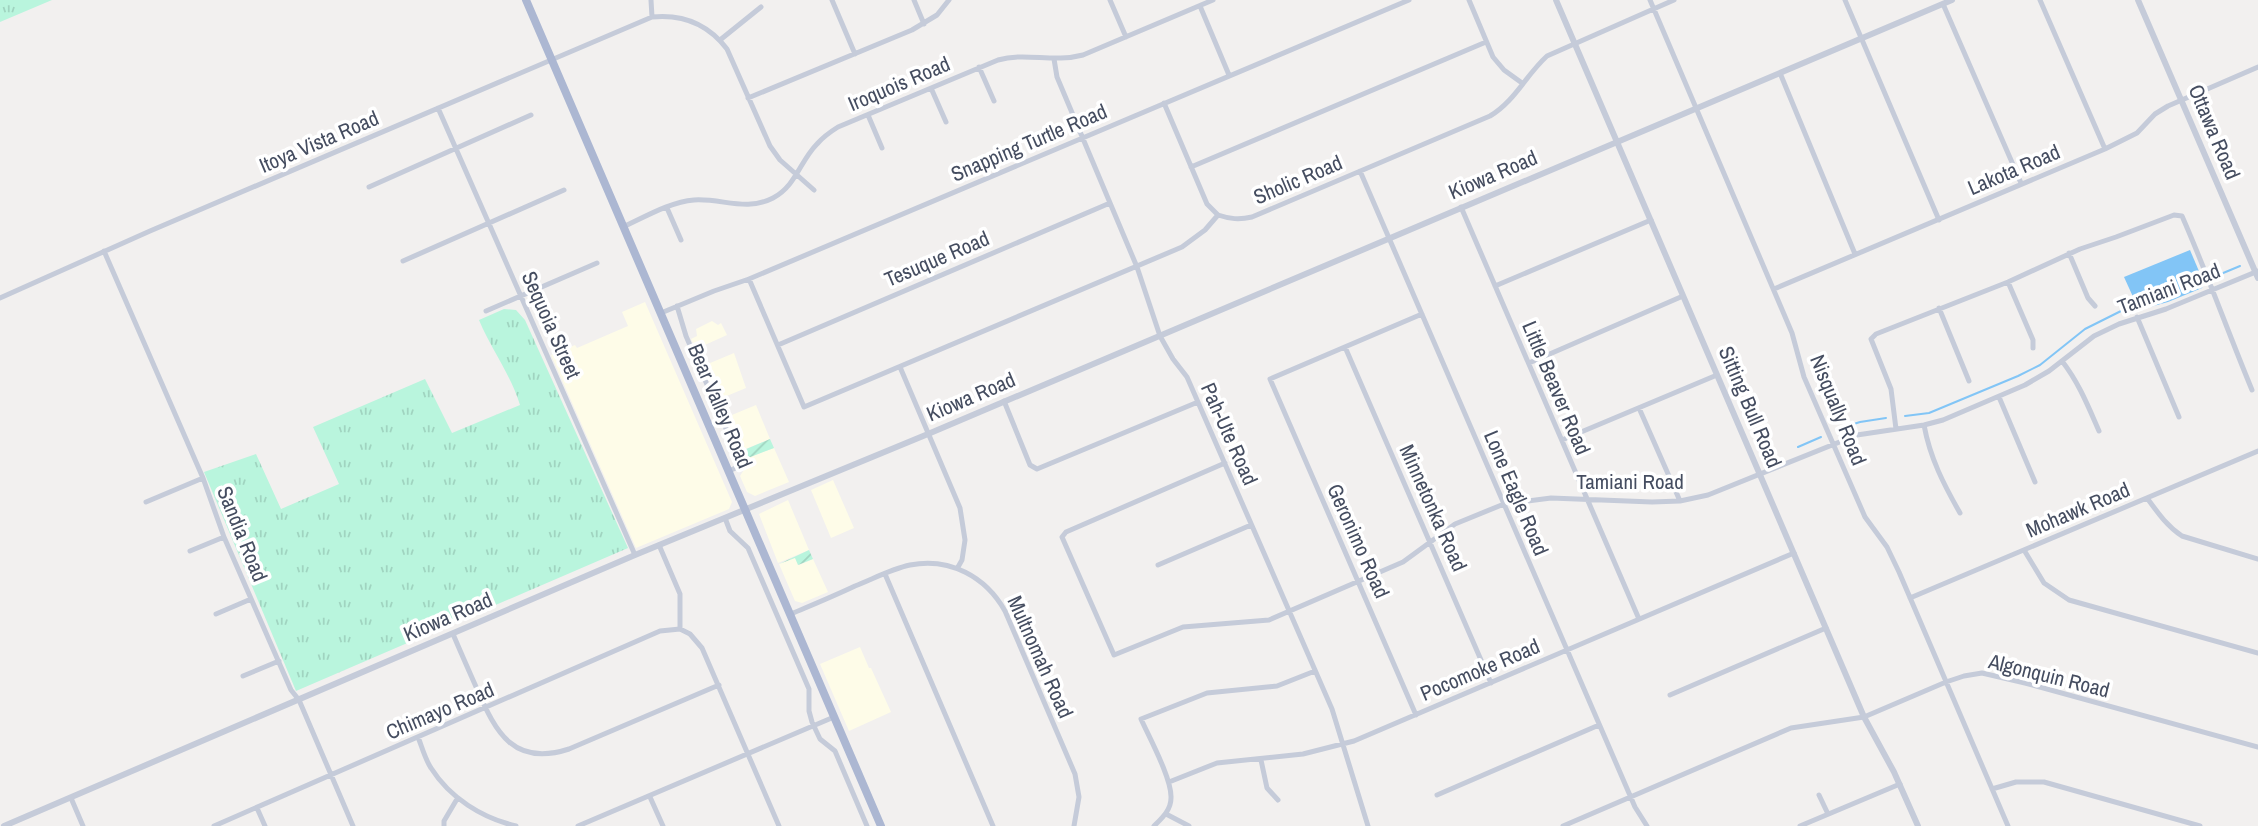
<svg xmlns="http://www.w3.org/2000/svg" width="2258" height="826" font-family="'Archivo Narrow',sans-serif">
	<defs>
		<pattern id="grass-tufts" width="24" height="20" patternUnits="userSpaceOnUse" patternTransform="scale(1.75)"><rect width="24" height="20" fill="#b9f5dd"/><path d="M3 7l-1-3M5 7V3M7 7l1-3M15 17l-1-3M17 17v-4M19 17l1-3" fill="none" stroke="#a0d4c0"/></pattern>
		<pattern id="garden-furrows" width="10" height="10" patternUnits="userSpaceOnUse" patternTransform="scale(1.75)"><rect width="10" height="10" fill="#b9f5dd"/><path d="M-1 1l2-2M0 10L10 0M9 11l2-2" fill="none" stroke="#a0d4c0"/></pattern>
	</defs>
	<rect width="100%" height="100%" fill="#f2f0ef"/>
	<path fill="#fefce8" d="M645 302 732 502 729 509 636 548 551 355 575 345 577 348 628 326 622 312Z
		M712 321 718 325 721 323 727 335 696 349 691 339 697 336 696 329Z
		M734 353 746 388 717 400 703 366Z
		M756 405 770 439 743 450 736 439 727 417Z
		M774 448 789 482 755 496 747 492 740 476 747 465 746 458Z
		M833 480 854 528 831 538 811 490Z
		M788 500 809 550 778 563 759 514Z
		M795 557 799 565 813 559 828 592 802 603 795 601 779 564Z
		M860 647 869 668H871L891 712 849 731 820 664Z"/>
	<path fill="url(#grass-tufts)" d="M0 0H52L0 22Z
		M504 309 516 310 525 320 628 548 296 691 204 472 256 454 281 509 339 484 313 427 425 379 452 433 520 405C511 375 491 349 479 320Z"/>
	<path fill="url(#garden-furrows)" d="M770 439 774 448 748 458 744 450Z
		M809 550 813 559 798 565 795 558 779 564Z"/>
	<path fill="#82c5f6" d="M2190 250 2204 283 2202 288 2168 302 2139 310 2124 277Z"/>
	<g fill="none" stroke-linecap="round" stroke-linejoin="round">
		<path stroke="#82c5f6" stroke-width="2" d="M2216 276 2240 266
			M1905 416 1929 413 2018 376 2040 365 2085 329 2137 303
			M1838 429 1860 422 1886 418
			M1798 447 1821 437"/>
		<path stroke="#c5cbd9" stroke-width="5" d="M651 0 652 17
			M832 0 855 54
			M914 0 924 24
			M1110 0 1126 37
			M1469 0 1493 57 1504 70 1522 83
			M1650 0 1792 333 1804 377 1865 517 1887 547 1899 572 2008 826
			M1845 0 1939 220
			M2040 0 2105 149
			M1943 4 2021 183
			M1200 6 1229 75
			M720 40 761 7
			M1054 59 1057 77 1137 267 1160 336 1173 359 1187 377 1332 709 1368 826
			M979 67 994 101
			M1780 73 1855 254
			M931 88 946 122
			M748 98 912 30 937 15 949 0
			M1164 103 1207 204 1218 215
			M438 108 635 555
			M868 115 882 148
			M1191 167 1486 42
			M1360 171 1635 807 1647 826
			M369 187 531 115
			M1461 207 1639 619
			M667 208 681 240
			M623 227C645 217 670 202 694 200 722 198 746 212 773 198 796 186 800 161 817 144 823 137 830 132 838 127L998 60C1026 52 1053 63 1083 55L1213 0
			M104 251 203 478 224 537 291 690 299 700 353 826
			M2069 253 2088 298 2095 306
			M403 261 564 190
			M749 279 804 407 1182 247 1205 230 1218 215C1230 219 1239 220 1252 217L1490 116C1515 101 1526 75 1547 56L1674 0
			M2008 282 2033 340V348
			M1495 286 1651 220
			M1774 289 2105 149 2137 133 2155 114 2168 106 2258 67
			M0 298 150 231 652 17C682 14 708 24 727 49L770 146 780 160 814 190
			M677 306 686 336 734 447 743 459 742 465 729 471
			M1939 308 1969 381
			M486 311 597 263
			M661 313 714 291 749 279 1409 0
			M2137 317 2179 417
			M778 345 1110 203
			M1345 347 1491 683
			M2062 361C2079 383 2088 406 2099 431
			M1529 363 1683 296
			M900 367 960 508 965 540 962 560 958 567
			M1999 397 2035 482
			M1004 401 1030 465 1037 469 1198 402
			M1639 408 1680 501
			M1924 425C1930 458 1944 485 1960 513
			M1896 429 1891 389 1871 339 1876 334 2008 282 2080 249 2116 237 2174 215 2182 216C2207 273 2228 332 2252 390
			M1562 440 1717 375
			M1225 463 1066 532 1062 537 1114 655 1183 627 1269 620 1403 562 1455 524 1504 504 1551 498 1652 502 1680 501 1708 495 1857 435 1924 425 1943 420 2025 385 2049 371 2094 336 2119 324 2166 309 2258 271
			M2147 498C2158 513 2167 526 2182 536L2258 559
			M146 502 203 478
			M725 518 730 531 748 548 809 689V711L812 722 820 739 835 751 867 826
			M659 545 680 594V629L690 634 702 648 779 826
			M2024 550 2044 583 2069 600 2258 653
			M190 551 224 537
			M1158 565 1251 525
			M885 574 993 826
			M1910 598 2258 451
			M216 614 251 599
			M791 614C812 605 834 596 855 586 873 579 891 569 910 565 950 557 986 577 1005 611L1075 774 1079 797 1074 826
			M453 634C461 653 469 671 477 689 496 733 514 767 569 749L719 685
			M243 676 279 661
			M1670 695 1826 628
			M1416 715 1270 379 1422 314
			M418 737C422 747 425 759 431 768 450 798 482 818 516 826
			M1261 760 1267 788 1278 800
			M1169 782 1217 763 1303 754 1354 741 1794 553
			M1992 789 2016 782H2044L2200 826
			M1437 795 1599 725
			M1819 795 1828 814
			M650 797 663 826
			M71 798 83 826
			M257 808 265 826
			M1166 814 1189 826
			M214 826 660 631 680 629
			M444 826V821L457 799
			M578 826 834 717
			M1154 826C1162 818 1171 810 1171 798 1172 779 1149 737 1141 719L1207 693 1277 686 1315 671
			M1563 826 1791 728 1864 717 1946 682 1964 676 1982 673 2025 683 2258 747
			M1800 826 1900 784"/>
		<path stroke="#c5cbd9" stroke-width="6" d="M1556 0 1864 717 1894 772 1918 826
			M2138 0 2258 278
			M4 826 635 555 928 434 1952 0"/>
		<path stroke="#acb7d2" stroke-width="8" d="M526 0 881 826"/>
	</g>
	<g text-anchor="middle" stroke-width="7" stroke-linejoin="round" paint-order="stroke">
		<g font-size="21" fill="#454d60" stroke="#fff">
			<text transform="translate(899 84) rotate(-23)" y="7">Iroquois Road</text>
			<text transform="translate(2214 132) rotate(67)" y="7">Ottawa Road</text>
			<text transform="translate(319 142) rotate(-23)" y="7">Itoya Vista Road</text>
			<text transform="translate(1029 143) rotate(-23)" y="7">Snapping Turtle Road</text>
			<text transform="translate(2014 170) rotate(-23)" y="7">Lakota Road</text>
			<text transform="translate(1493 175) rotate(-23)" y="7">Kiowa Road</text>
			<text transform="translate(1298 180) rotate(-23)" y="7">Sholic Road</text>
			<text transform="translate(937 259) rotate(-23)" y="7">Tesuque Road</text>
			<text transform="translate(2169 289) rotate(-21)" y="7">Tamiani Road</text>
			<text transform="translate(551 325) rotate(66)" y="7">Sequoia Street</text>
			<text transform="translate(1556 388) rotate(67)" y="7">Little Beaver Road</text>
			<text transform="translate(971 397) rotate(-23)" y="7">Kiowa Road</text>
			<text transform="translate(720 406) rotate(67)" y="7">Bear Valley Road</text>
			<text transform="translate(1750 407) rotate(67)" y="7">Sitting Bull Road</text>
			<text transform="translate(1838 410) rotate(68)" y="7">Nisqually Road</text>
			<text transform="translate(1229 434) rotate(66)" y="7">Pah-Ute Road</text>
			<text x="1630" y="489">Tamiani Road</text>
			<text transform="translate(1516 493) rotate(67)" y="7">Lone Eagle Road</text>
			<text transform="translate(1433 508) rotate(66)" y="7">Minnetonka Road</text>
			<text transform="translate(2078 510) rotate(-23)" y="7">Mohawk Road</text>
			<text transform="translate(242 534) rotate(68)" y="7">Sandia Road</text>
			<text transform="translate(1358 541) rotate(66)" y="7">Geronimo Road</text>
			<text transform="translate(448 617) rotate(-23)" y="7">Kiowa Road</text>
			<text transform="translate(1040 657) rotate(66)" y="7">Multnomah Road</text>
			<text transform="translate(1480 670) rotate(-23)" y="7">Pocomoke Road</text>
			<text transform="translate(2049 676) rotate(14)" y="7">Algonquin Road</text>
			<text transform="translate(440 711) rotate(-23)" y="7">Chimayo Road</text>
		</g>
	</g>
</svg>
